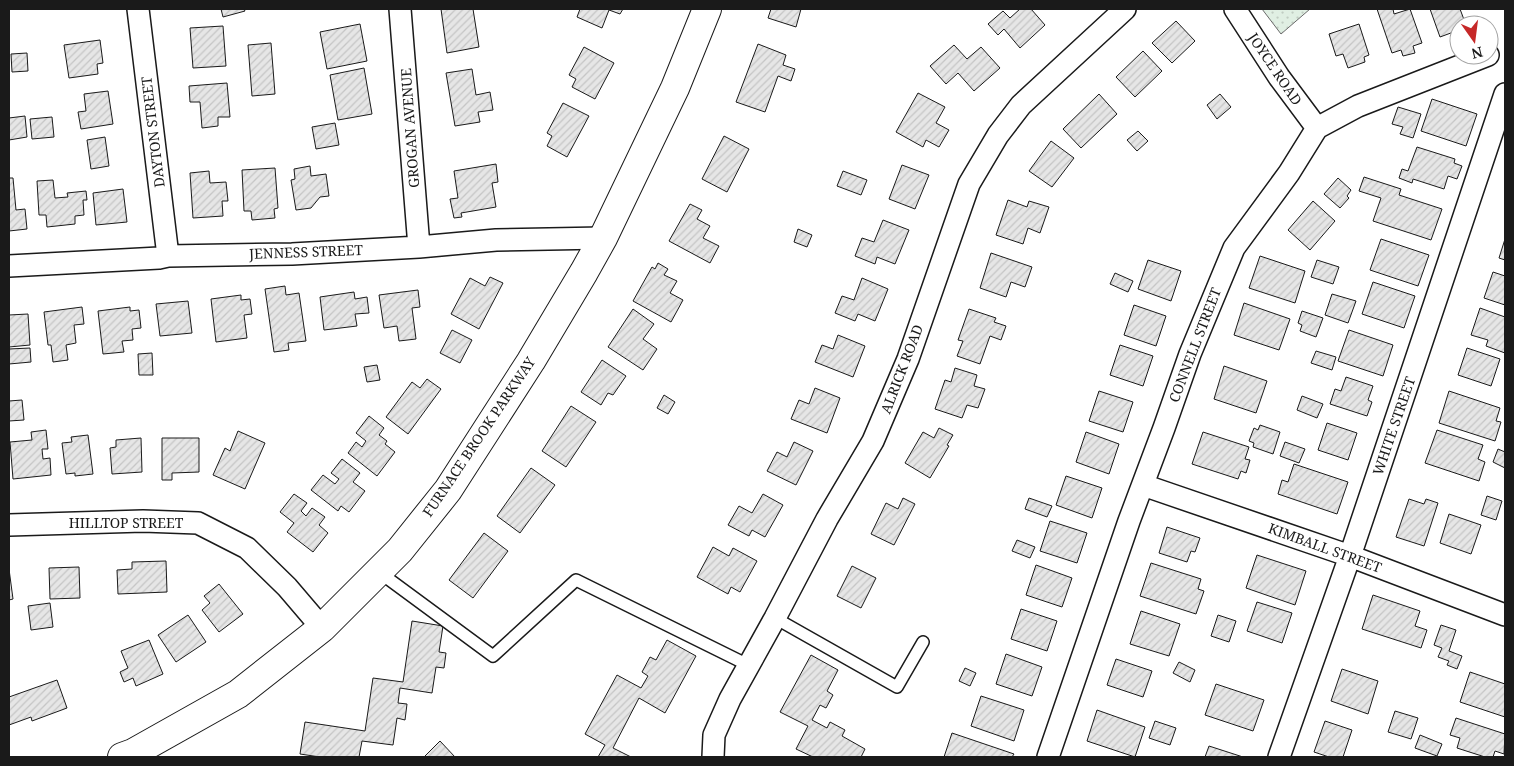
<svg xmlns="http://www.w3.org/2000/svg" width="1514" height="766" font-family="'Noto Serif',serif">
	<defs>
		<pattern id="park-dots" width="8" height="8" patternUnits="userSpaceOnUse" patternTransform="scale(1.25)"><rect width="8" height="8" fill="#e0efe3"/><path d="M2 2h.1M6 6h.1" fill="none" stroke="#c0ccc2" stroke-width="1.8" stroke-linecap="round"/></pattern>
		<pattern id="building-hatch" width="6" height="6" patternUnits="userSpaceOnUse" patternTransform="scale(1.25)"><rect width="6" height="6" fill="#e6e6e6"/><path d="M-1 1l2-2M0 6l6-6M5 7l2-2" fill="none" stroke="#c5c5c5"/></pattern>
	</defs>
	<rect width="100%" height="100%" fill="#fff"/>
	<path fill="url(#park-dots)" stroke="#6a6a6a" d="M1262 9H1310L1281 34Z"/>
	<path fill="url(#building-hatch)" stroke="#1a1a1a" d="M221 9H244L245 11 223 17Z
		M441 9H473L479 47 447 53Z
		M580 9H623L620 14 609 10 602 28 577 17Z
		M771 9H801L796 27 768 18Z
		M1020 9H1031L1045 25 1020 48 1004 29 998 35 988 24 1003 11 1010 18Z
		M1377 9H1393L1394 14 1410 9 1422 43 1413 46 1415 53 1403 56 1401 50 1392 53Z
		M1430 9H1460L1466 25H1459V30L1440 37Z
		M1176 21 1195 41 1172 63 1152 43Z
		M360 24 367 61 327 69 320 32Z
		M1359 24 1369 55 1364 57 1365 62 1348 68 1343 54 1336 56 1329 34Z
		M223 26 226 66 193 68 190 28Z
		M100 40 103 63 97 64 98 74 69 78 64 45Z
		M271 43 275 94 252 96 248 45Z
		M758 44 786 55 783 65 795 69 791 81 778 76 765 112 736 102Z
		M954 45 967 59 981 47 1000 68 974 91 958 73 946 84 930 66Z
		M584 47 614 63 595 99 572 87 576 79 569 75Z
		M1143 51 1162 71 1135 97 1116 77Z
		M27 53 28 71 12 72 11 54Z
		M364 68 372 114 338 120 330 75Z
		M472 69 476 95 490 92 493 110 478 112 480 122 455 126 446 73Z
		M227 83 230 117H218V126L202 128 200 102H190L189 86Z
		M108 91 113 124 81 129 78 112 86 111 84 94Z
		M918 93 945 107 936 123 949 130 939 147 926 140 923 147 896 132Z
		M1099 94 1117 114 1081 148 1063 129Z
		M1220 94 1231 107 1217 119 1207 105Z
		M1432 99 1477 114 1466 146 1421 131Z
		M563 103 589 116 567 157 547 146 552 136 547 133Z
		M1398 107 1421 114 1413 138 1400 134 1403 127 1392 124Z
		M25 116 27 137 9 140V118Z
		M52 117 54 137 32 139 30 119Z
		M335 123 339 145 316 149 312 127Z
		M1138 131 1148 141 1137 151 1127 140Z
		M724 136 749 149 727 192 702 179Z
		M105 137 109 166 91 169 87 140Z
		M1051 141 1074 158 1052 187 1029 171Z
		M1417 147 1455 159 1454 163 1462 166 1457 179 1448 176 1444 189 1413 179 1412 183 1399 178 1402 169 1408 171Z
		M496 164 498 182 492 183 496 207 461 213 462 217 454 218 450 199 458 198 454 171Z
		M902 165 929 175 915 209 889 199Z
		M310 166 311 176 326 174 329 196 320 197 311 208 296 210 291 180 295 179 294 169Z
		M275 168 278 208 274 209 275 218 252 220 251 211H244L242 170Z
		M209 171 210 183 226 182 228 201H222L223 216 193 218 190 173Z
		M843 171 867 180 861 195 837 186Z
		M1364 177 1401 189 1399 195 1442 209 1431 240 1373 221 1381 198 1359 191Z
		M9 178H13L16 210 25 209 27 229 9 231Z
		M1338 178 1351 190 1347 196 1349 198 1340 208 1324 194Z
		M53 180 55 198 68 197 67 193 86 191 87 200H83L84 215 75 216V224L47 227 46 215H39L37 181Z
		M123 189 127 222 96 225 93 193Z
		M1008 200 1027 207 1029 201 1049 207 1040 233 1028 228 1023 244 996 235Z
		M1313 201 1335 221 1310 250 1288 230Z
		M690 204 702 210 697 219 710 226 703 238 719 246 710 263 669 241Z
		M883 220 909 230 895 264 877 257 875 264 855 256 862 238 874 242Z
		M798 229 812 235 807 247 794 242Z
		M1381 239 1429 255 1418 286 1370 270Z
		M1505 239V260L1499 258Z
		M991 253 1032 267 1025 287 1011 282 1006 297 980 288Z
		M1260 256 1305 271 1295 303 1249 288Z
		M1148 260 1181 271 1171 301 1138 289Z
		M1317 260 1339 267 1333 284 1311 277Z
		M658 263 668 269 664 275 677 281 670 293 683 300 671 322 633 301 652 267 655 269Z
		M1493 272 1505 276V305L1484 298Z
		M1115 273 1133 281 1128 292 1110 284Z
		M490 277 503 283 479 329 451 314 470 278 485 286Z
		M862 278 888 289 875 321 858 314 855 321 835 313 842 296 854 300Z
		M1373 282 1415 296 1404 328 1362 314Z
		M285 286 286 295 299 293 306 341 288 343 289 350 274 352 265 289Z
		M418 290 420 307 412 308 416 339 399 341 397 326 384 328 379 295Z
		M354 292 355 299 367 297 369 313 355 314 357 326 324 330 320 297Z
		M1332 294 1356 301 1348 323 1325 315Z
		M241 295V300L250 299 252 314 244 315 247 338 216 342 211 299Z
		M188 301 192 333 160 336 156 304Z
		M1244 303 1290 319 1279 350 1234 335Z
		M1134 305 1166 316 1156 346 1124 335Z
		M82 307 84 324 74 325 76 343 66 345 68 360 53 362 51 345H48L44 312Z
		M130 307V311L139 310 141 328 132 329 133 340 122 341 124 352 103 354 98 311Z
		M1480 308 1505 317V353L1486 346 1488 340 1471 335Z
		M633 309 654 324 643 339 657 349 643 370 608 347Z
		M969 309 996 318 994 322 1006 326 1001 340 990 336 980 364 957 356 963 341 958 340Z
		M1302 311 1323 318 1316 337 1300 331 1302 325 1298 323Z
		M28 314 30 345 9 347V315Z
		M452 330 472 340 460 363 440 353Z
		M1349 330 1393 345 1383 376 1338 361Z
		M838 335 865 346 853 377 815 362 822 345 833 349Z
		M1120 345 1153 356 1143 386 1110 375Z
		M30 348 31 362 9 364V349Z
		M1467 348 1500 359 1491 386 1458 375Z
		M1316 351 1336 357 1332 370 1311 363Z
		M152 353 153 375H139L138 354Z
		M602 360 626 376 613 395 608 393 601 405 581 392Z
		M377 365 380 380 367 382 364 367Z
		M1224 366 1267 381 1256 413 1214 399Z
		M955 368 977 375 974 386 985 389 978 408 967 405 962 418 935 409 945 380 951 382Z
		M1346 377 1373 386 1368 400 1372 402 1367 416 1330 404 1335 389 1341 391Z
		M427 379 441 389 408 434 386 417 412 382 420 388Z
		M815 388 840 398 827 433 791 419 799 400 809 404Z
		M1099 391 1133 402 1123 432 1089 421Z
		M1449 391 1500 408 1496 421 1501 422 1495 441 1439 423Z
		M664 395 675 402 668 414 657 408Z
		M1302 396 1323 404 1317 418 1297 410Z
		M22 400 24 420 9 421V401Z
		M571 406 596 422 566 467 542 451Z
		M369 416 384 428 379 435 387 441 385 444 395 452 377 476 348 453 356 442 362 447 366 441 356 433Z
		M1327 423 1357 433 1348 460 1318 450Z
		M1260 425 1280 432 1273 454 1253 447 1254 443 1249 441 1254 428 1258 430Z
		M939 428 953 435 947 445 949 446 930 478 905 463 923 432 934 438Z
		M46 430 48 449H42L43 459 50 458 51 475 13 479 10 442 32 440 31 432Z
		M1437 430 1483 445 1478 459 1485 462 1479 481 1425 463Z
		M238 431 265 443 245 489 213 475 225 448 230 451Z
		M1086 432 1119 444 1109 474 1076 462Z
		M1203 432 1249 447 1245 459 1250 460 1246 473 1241 471 1238 479 1192 464Z
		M88 435 93 474 75 476V473L66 474 62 443 72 442 71 437Z
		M141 438 142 472 112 474 110 448 116 447V440Z
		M162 438H199V472L172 473V480H162Z
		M794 442 813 451 796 485 767 471 777 452 787 457Z
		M1285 442 1305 449 1299 463 1280 456Z
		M1498 449 1505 452V468L1493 462Z
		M342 459 360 473 353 482 365 491 349 512 341 506 338 511 311 490 323 475 335 484 339 479 331 473Z
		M1294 464 1348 482 1337 514 1278 494 1282 480 1288 482Z
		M531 468 555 485 520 533 497 516Z
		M1066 476 1102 488 1092 518 1056 505Z
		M294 494 307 503 301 511 306 516 312 508 325 517 319 525 328 533 313 552 287 532 294 523 280 512Z
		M763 494 783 505 765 537 752 530 749 536 728 525 739 506 752 513Z
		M1487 496 1502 501 1496 520 1481 515Z
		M903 498 915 504 894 545 871 534 886 503 898 509Z
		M1029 498 1052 506 1047 517 1025 509Z
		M1409 499 1424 504 1426 499 1438 503 1424 546 1396 537Z
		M1449 514 1481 525 1471 554 1440 543Z
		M1050 521 1087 533 1077 563 1040 551Z
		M1167 527 1200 538 1195 552 1191 551 1187 562 1159 553Z
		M484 533 508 551 473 598 449 580Z
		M1017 540 1035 547 1030 558 1012 551Z
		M713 547 729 556 733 548 757 561 740 592 731 587 728 594 697 577Z
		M1257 555 1306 571 1295 605 1246 588Z
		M166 561 167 592 118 594 117 570 132 569V562Z
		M1151 563 1201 579 1198 589 1204 591 1196 614 1140 596Z
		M1036 565 1072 578 1062 607 1026 595Z
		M852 566 876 578 861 608 837 596Z
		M79 567 80 598 50 599 49 568Z
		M9 569 13 599 9 600Z
		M219 584 243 614 219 632 202 610 210 603 204 596Z
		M1373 595 1420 611 1415 626 1427 630 1421 648 1362 629Z
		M1257 602 1292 613 1282 643 1247 631Z
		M50 603 53 627 31 630 28 606Z
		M1021 609 1057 621 1047 651 1011 639Z
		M1141 611 1180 624 1169 656 1130 644Z
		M188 615 206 642 176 662 158 635Z
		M1218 615 1236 621 1229 642 1211 636Z
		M412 621 443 626 439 652 446 653 444 668 436 667 432 693 400 688 398 703 407 704 405 720 397 718 393 745 362 741 359 757H320L300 754 305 722 365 731 373 678 403 682Z
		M1441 625 1456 630 1449 651 1462 656 1457 669 1447 665 1449 661 1438 657 1442 648 1434 645Z
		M149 640 163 674 136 686 133 678 124 682 120 672 128 668 121 651Z
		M667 640 696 656 665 713 639 698 613 748 631 757H598L605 745 585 734 617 675 641 688 648 676 642 672 650 657 656 660Z
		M1006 654 1042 667 1032 696 996 684Z
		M811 655 838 670 827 691 833 695 826 708 820 705 812 720 827 728 830 722 845 730 842 736 865 749 861 757H813L796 749 808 726 780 712Z
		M1116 659 1152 671 1143 697 1107 685Z
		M1179 662 1195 670 1190 682 1173 673Z
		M965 668 976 673 970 686 959 681Z
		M1342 669 1378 681 1368 714 1331 701Z
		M1470 672 1505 684V717L1460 702Z
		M57 680 67 708 32 721 31 717 9 725V697Z
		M1216 684 1264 700 1253 731 1205 715Z
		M981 696 1024 710 1014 741 971 726Z
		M1097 710 1145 727 1135 757 1087 741Z
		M1395 711 1418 718 1411 739 1388 732Z
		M1456 718 1505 734 1504 754 1495 751 1493 757H1485L1457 748 1460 738 1450 735Z
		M1155 721 1176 728 1170 745 1149 738Z
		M1325 721 1352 730 1343 757H1329L1314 752Z
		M952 733 1014 754 1012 757H944Z
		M1420 735 1442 744 1437 756 1415 748Z
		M440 741 455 757H424Z
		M1209 746 1243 757H1205Z"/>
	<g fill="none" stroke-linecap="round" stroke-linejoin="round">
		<g stroke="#1a1a1a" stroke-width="14">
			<path id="service" d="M379 572 493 656 576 580 748 665
				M775 618 897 687 923 642"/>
		</g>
		<g stroke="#1a1a1a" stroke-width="24">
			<path id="minor" d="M138 9 168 256
				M400 9 419 247
				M1235 9 1279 77 1317 128
				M9 266 159 258 168 256 292 254 419 247 496 240 603 238
				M1143 485 1350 556 1505 615
				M9 525 143 521 198 523 247 548 287 587 322 628
				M713 757 714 735 730 699 775 618 827 519 873 441 908 359 969 184 998 135 1021 105 1125 9
				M1048 757 1129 521 1164 428 1190 354 1234 248 1289 173 1317 128 1358 106 1488 55
				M1279 757 1350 556 1505 94"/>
		</g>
		<g stroke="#1a1a1a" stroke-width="30">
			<path id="secondary" d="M122 757 133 753 238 694 322 628 400 550 448 490 531 361 584 272 603 238 675 88 707 9"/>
		</g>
		<use href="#service" stroke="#fff" stroke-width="11"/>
		<use href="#minor" stroke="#fff" stroke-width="21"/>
		<use href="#secondary" stroke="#fff" stroke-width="28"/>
	</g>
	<g text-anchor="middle" stroke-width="4" stroke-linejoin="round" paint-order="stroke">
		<g font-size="14" fill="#1a1a1a" stroke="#fff">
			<text transform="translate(1275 69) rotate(56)" y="5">JOYCE ROAD</text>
			<text transform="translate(410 128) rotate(-94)" y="5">GROGAN AVENUE</text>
			<text transform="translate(153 132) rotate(-97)" y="5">DAYTON STREET</text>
			<text transform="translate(306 252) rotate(-2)" y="5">JENNESS STREET</text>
			<text transform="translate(1195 345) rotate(-69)" y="5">CONNELL STREET</text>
			<text transform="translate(902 369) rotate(-69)" y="5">ALRICK ROAD</text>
			<text transform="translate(1394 426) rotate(-71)" y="5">WHITE STREET</text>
			<text transform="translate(479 437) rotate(-56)" y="5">FURNACE BROOK PARKWAY</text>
			<text x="126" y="528">HILLTOP STREET</text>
			<text transform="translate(1325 548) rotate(20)" y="5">KIMBALL STREET</text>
		</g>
	</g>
	<rect width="1514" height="766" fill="none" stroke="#1a1a1a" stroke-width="20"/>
	<g transform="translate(1474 40) rotate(166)"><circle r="24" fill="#ffffff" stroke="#a3a3a3"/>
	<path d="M0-4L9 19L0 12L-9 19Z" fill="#c62828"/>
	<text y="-8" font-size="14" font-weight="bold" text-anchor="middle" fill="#1a1a1a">N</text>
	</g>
</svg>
